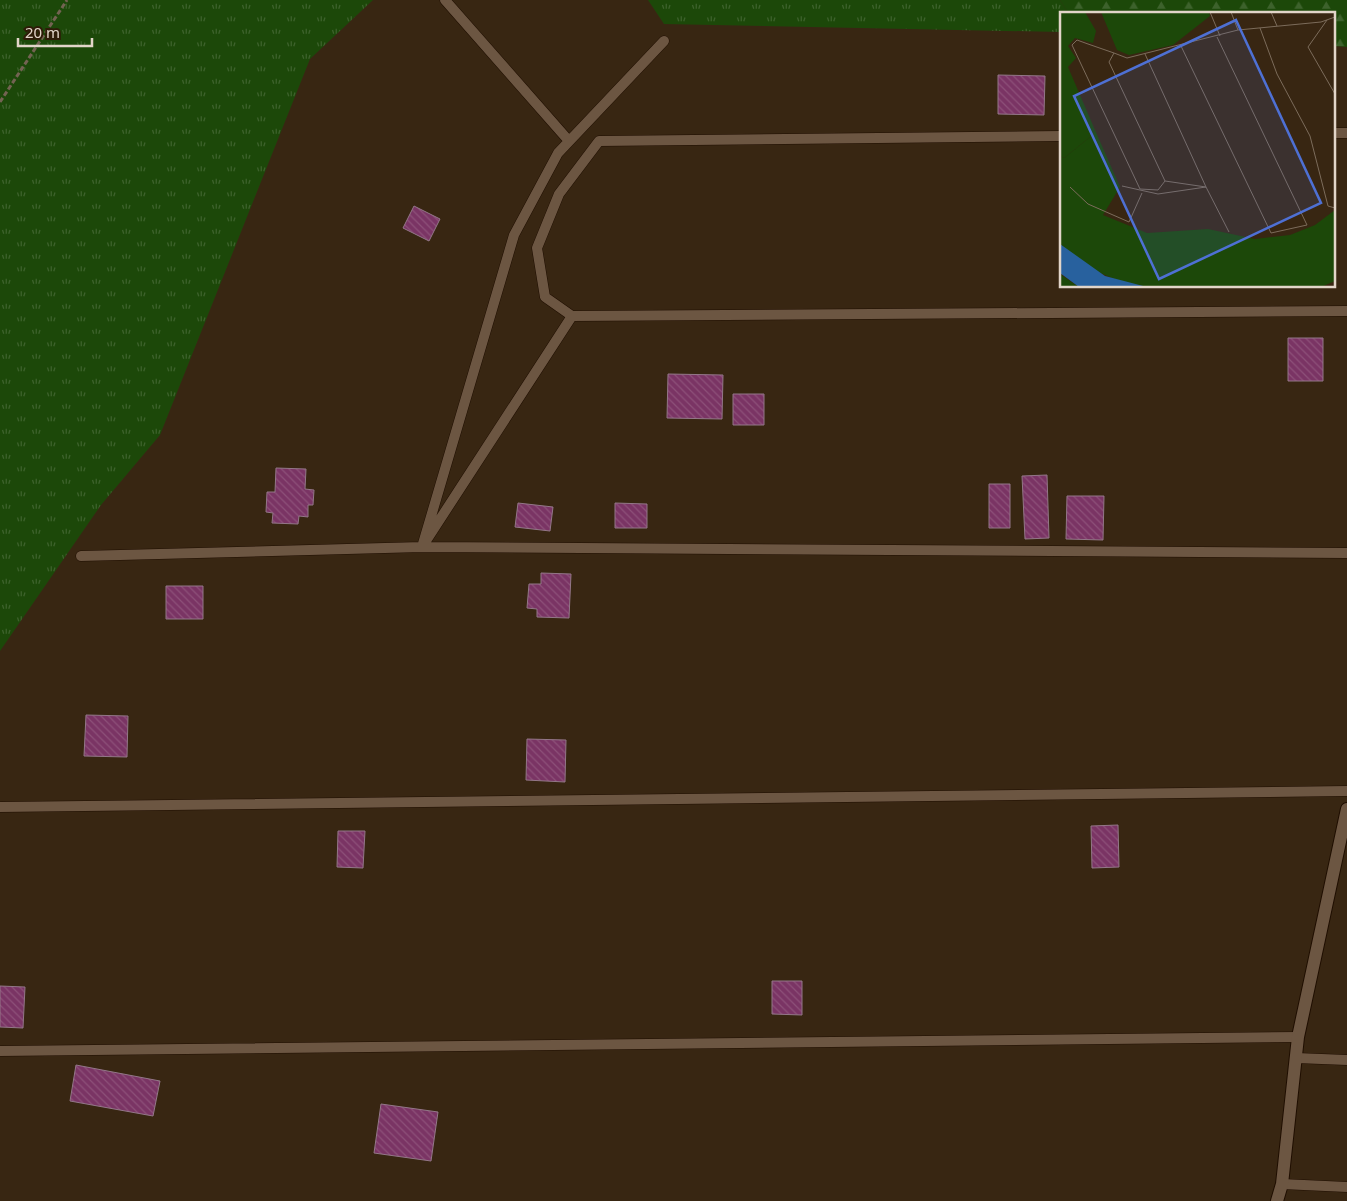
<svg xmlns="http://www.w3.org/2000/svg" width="1347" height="1201" font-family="'Noto Sans',sans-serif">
	<defs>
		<pattern id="grass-tufts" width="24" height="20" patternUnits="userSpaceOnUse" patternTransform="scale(1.25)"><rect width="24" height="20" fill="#1c4809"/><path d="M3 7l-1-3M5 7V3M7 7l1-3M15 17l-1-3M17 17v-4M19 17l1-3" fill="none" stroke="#3d622c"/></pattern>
		<pattern id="forest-firs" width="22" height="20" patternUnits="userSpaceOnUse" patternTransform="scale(1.25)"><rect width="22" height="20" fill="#1c4809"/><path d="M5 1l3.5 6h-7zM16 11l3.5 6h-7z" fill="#3d622c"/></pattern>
		<pattern id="building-back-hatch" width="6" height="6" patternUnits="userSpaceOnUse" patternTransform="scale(1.25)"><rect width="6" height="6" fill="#7a3464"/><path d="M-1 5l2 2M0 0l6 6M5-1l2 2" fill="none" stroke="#8d5079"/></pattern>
	</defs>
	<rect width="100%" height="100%" fill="#382612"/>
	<path fill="url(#grass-tufts)" d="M0 0H373L310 59 160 435 101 505 0 651Z
		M648 0H1060L1069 14H1061V32L664 24Z"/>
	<path fill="url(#forest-firs)" d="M1060 0H1347V47L1333 46V14H1069Z"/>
	<path fill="url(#building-back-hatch)" stroke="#937788" d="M998 75 1045 76 1044 115 998 114Z
		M414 206 440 219 429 241 403 228Z
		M1288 338H1323V381H1288Z
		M668 374 723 375 722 419 667 418Z
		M733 394H764V425H733Z
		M276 468 306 469 305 489 314 490 313 505H308V517L299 516 298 524 272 523 273 513 266 512 267 492H275Z
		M1047 475 1049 538 1025 539 1022 476Z
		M989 484H1010V528H989Z
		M1067 496H1104L1103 540 1066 539Z
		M518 503 553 507 550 531 515 527Z
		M615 503 647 504V528H615Z
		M541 573 571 574 569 618 537 617V609L527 608 529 584H541Z
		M166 586H203V619H166Z
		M86 715 128 716 127 757 84 756Z
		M527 739 566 740 565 782 526 780Z
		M1118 825 1119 867 1092 868 1091 826Z
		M338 831H365L363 868 337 867Z
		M772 981H802V1015L772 1014Z
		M0 986 25 987 23 1028 0 1027Z
		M76 1065 160 1081 153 1116 70 1101Z
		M381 1104 438 1112 431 1161 374 1153Z"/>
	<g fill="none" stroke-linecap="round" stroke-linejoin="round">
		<g stroke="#1f0e00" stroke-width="11">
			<path id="lane" d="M445 0 569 141
				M1333 133H1347
				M1061 136 599 141 559 194 537 248 545 297 572 316 1347 311
				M572 316 422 547 1347 553
				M81 556 422 547 514 235 558 153 664 41
				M0 807 1347 791
				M0 1051 1298 1037
				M1296 1058 1347 1060
				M1282 1184 1347 1187"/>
		</g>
		<g stroke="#1f0e00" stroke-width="14">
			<path id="street" d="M1277 1201 1282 1184 1298 1037 1347 809"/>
		</g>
		<path stroke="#736352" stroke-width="3" stroke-dasharray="5 2.5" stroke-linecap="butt" d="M0 102 67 0"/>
		<use href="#lane" stroke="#6c5642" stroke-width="10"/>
		<use href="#street" stroke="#6c5642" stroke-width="12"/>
	</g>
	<g transform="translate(1060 12)">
		<rect width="275" height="275" fill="#382612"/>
		<path d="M35 118 60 175 43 203 87 221 148 217 195 227 230 223 255 213 275 198V269L261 275H87L59 269 31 257 0 232V144L4 146 30 125Z" fill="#1c4809"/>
		<path d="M0 0H25L36 19 33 31 15 26 8 34 16 46 8 55 35 118 30 125 4 146 0 144ZM41 0H149L150 4 113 33 69 43 57 38ZM0 262 13 271 19 275H0Z" fill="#1c4809"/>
		<path d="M0 232 45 264 87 275H19L0 261Z" fill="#28619e"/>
		<path fill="none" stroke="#7c6c5b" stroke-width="1" d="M150 0 160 24M171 0 178 18M211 0 217 14M267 8 248 35 275 82M200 16 217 62 250 124 268 194 275 196M121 34 211 221 247 213 157 25M54 41 49 50 105 169 98 178 80 177 12 33 17 28 28 32 54 41 67 46 178 18 261 10 275 5M85 42 146 175 105 169M62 174 98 182 146 175 169 220M10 175 28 192 69 210 82 181"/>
		<path fill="#4e70d4" fill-opacity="0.15" stroke="#4e70d4" stroke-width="2.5" d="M176 8 261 191 99 267 14 84Z"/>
		<rect width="275" height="275" fill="none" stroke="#e2d5c9" stroke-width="2.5"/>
	</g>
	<path d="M18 38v8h74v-8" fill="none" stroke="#e2d5c9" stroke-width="2.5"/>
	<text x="25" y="38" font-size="15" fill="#e2d5c9" stroke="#2e1c08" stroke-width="4" paint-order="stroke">20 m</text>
</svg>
